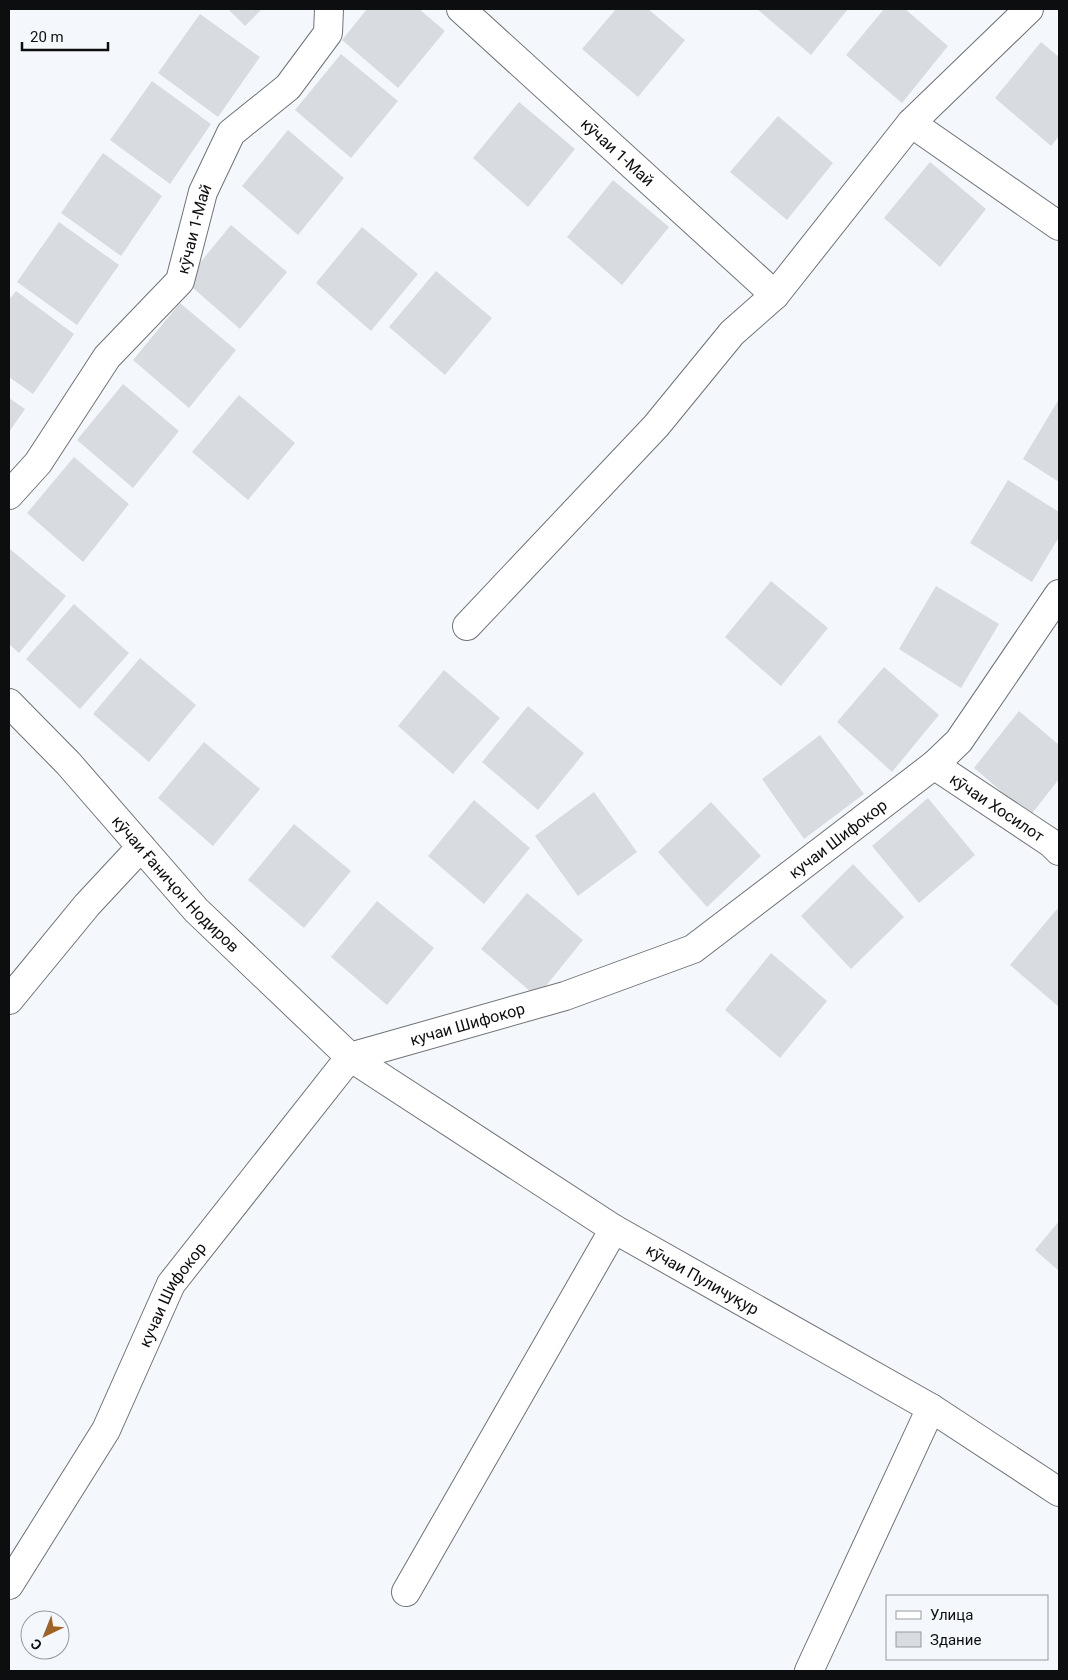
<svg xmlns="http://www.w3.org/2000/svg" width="1068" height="1680" font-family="Roboto,sans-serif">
	<rect width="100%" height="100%" fill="#f4f8fc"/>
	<path fill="#d8dce0" d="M228 9H262L245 26Z
		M367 9H419L445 31 398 88 342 40Z
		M616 9H648L685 40 638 97 582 49Z
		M757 9H848L811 55Z
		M884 9H905L948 46 902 103 846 55Z
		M200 14 260 57 218 117 158 73Z
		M1041 42 1059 57V136L1051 146 995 98Z
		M341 54 398 101 351 158 295 110Z
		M152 81 211 124 170 184 110 140Z
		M519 102 575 149 528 207 473 158Z
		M778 116 833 163 787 220 730 172Z
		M288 130 344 178 298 235 242 186Z
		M103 153 162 196 121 256 61 213Z
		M930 162 986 209 940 267 884 218Z
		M613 180 669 227 622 285 567 237Z
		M59 222 119 265 77 325 17 282Z
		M231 225 287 272 240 329 185 281Z
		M362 227 418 274 371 331 316 283Z
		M436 271 492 318 445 375 389 327Z
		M16 291 74 334 33 394 9 377V300Z
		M180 303 236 350 189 408 133 360Z
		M123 384 179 431 133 488 77 440Z
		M239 395 295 443 248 500 192 452Z
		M9 398 25 409 9 432Z
		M1059 399V482L1023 459Z
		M74 457 129 504 83 562 27 513Z
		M1008 480 1059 512V537L1032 582 970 543Z
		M10 549 66 596 19 653 9 644Z
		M771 581 828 628 781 686 725 637Z
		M936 586 999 624 961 688 899 649Z
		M74 604 129 653 80 709 26 659Z
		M140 658 196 705 149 762 93 714Z
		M884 667 939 715 892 772 837 722Z
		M444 670 500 718 453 774 398 726Z
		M528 706 584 753 538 810 482 762Z
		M1019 711 1059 745V779L1030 816 974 768Z
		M820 735 864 794 804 839 762 779Z
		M204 742 260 789 213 846 158 798Z
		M594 792 637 852 578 896 535 836Z
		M928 798 975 855 919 903 872 846Z
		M474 800 530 848 484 904 428 856Z
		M711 802 761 856 707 907 658 852Z
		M294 824 351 871 304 928 248 880Z
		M853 864 904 917 851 969 801 916Z
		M527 893 583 940 537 997 481 949Z
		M377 901 434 948 387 1005 331 957Z
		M1057 909 1059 911V1007L1010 965Z
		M771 953 827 1001 780 1058 725 1010Z
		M1059 1221V1271L1035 1250Z"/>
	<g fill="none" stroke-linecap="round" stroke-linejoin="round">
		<g stroke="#6f7276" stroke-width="30">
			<g id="minor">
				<path id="s1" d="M461 9 775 295"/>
				<path d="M911 123 1059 226"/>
				<path id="s2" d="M9 495 38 463 107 357 180 281 203 192 231 133 288 87 328 33 329 9"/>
				<path d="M467 626 656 426 732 333 775 295 911 123 1029 9"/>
				<path id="s3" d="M934 765 1051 843 1059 851"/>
				<path d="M9 1000 87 905 141 847"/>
				<path id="s4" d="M9 1585 106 1430 171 1284 350 1057"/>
				<path d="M406 1592 614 1229"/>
				<path d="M809 1671 931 1408"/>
			</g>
		</g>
		<g stroke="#6f7276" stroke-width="30">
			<g id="tertiary">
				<path id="s5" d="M9 703 68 763 196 910 350 1057 614 1229 931 1408 1059 1492"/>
				<path id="s6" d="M350 1057 565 996 693 949 934 765 959 741 1059 594"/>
			</g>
		</g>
		<use href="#minor" stroke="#fff" stroke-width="28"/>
		<use href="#tertiary" stroke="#fff" stroke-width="28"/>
	</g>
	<g text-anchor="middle" stroke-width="4" stroke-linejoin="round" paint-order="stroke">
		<g font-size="16" fill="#0d0e0f" stroke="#f4f8fc">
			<text dy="6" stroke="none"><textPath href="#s1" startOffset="212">кӯчаи 1-Май</textPath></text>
			<text dy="6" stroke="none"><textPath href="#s2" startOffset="329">кӯчаи 1-Май</textPath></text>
			<text dy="6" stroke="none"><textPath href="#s3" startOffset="76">кӯчаи Хосилот</textPath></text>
			<text dy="6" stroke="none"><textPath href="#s6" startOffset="542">кучаи Шифокор</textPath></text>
			<text dy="6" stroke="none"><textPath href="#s5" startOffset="246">кӯчаи Ғаниҷон Нодиров</textPath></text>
			<text dy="6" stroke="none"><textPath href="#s6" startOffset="122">кучаи Шифокор</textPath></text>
			<text dy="6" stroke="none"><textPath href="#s5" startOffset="909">кӯчаи Пуличуқур</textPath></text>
			<text dy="6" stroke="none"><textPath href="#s4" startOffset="334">кучаи Шифокор</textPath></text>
		</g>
	</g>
	<rect width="1068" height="1680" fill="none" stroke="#0d0e0f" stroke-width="20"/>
	<rect x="886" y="1595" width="162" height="65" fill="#f4f8fc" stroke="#989a9d"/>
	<rect x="896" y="1611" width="25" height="8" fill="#ffffff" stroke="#989a9d"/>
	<text x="930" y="1620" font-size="15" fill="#0d0e0f">Улица</text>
	<rect x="896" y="1632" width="25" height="15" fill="#d8dce0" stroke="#989a9d"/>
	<text x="930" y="1645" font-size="15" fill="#0d0e0f">Здание</text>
	<g transform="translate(45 1635) rotate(223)"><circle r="24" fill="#f4f8fc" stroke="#989a9d"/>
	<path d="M0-4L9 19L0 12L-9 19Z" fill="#9f6326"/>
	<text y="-8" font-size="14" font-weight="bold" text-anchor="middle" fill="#0d0e0f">С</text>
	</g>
	<path d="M22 42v8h86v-8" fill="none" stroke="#0d0e0f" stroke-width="2.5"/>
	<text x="30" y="42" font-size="15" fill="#0d0e0f" stroke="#f4f8fc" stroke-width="4" paint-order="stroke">20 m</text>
</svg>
